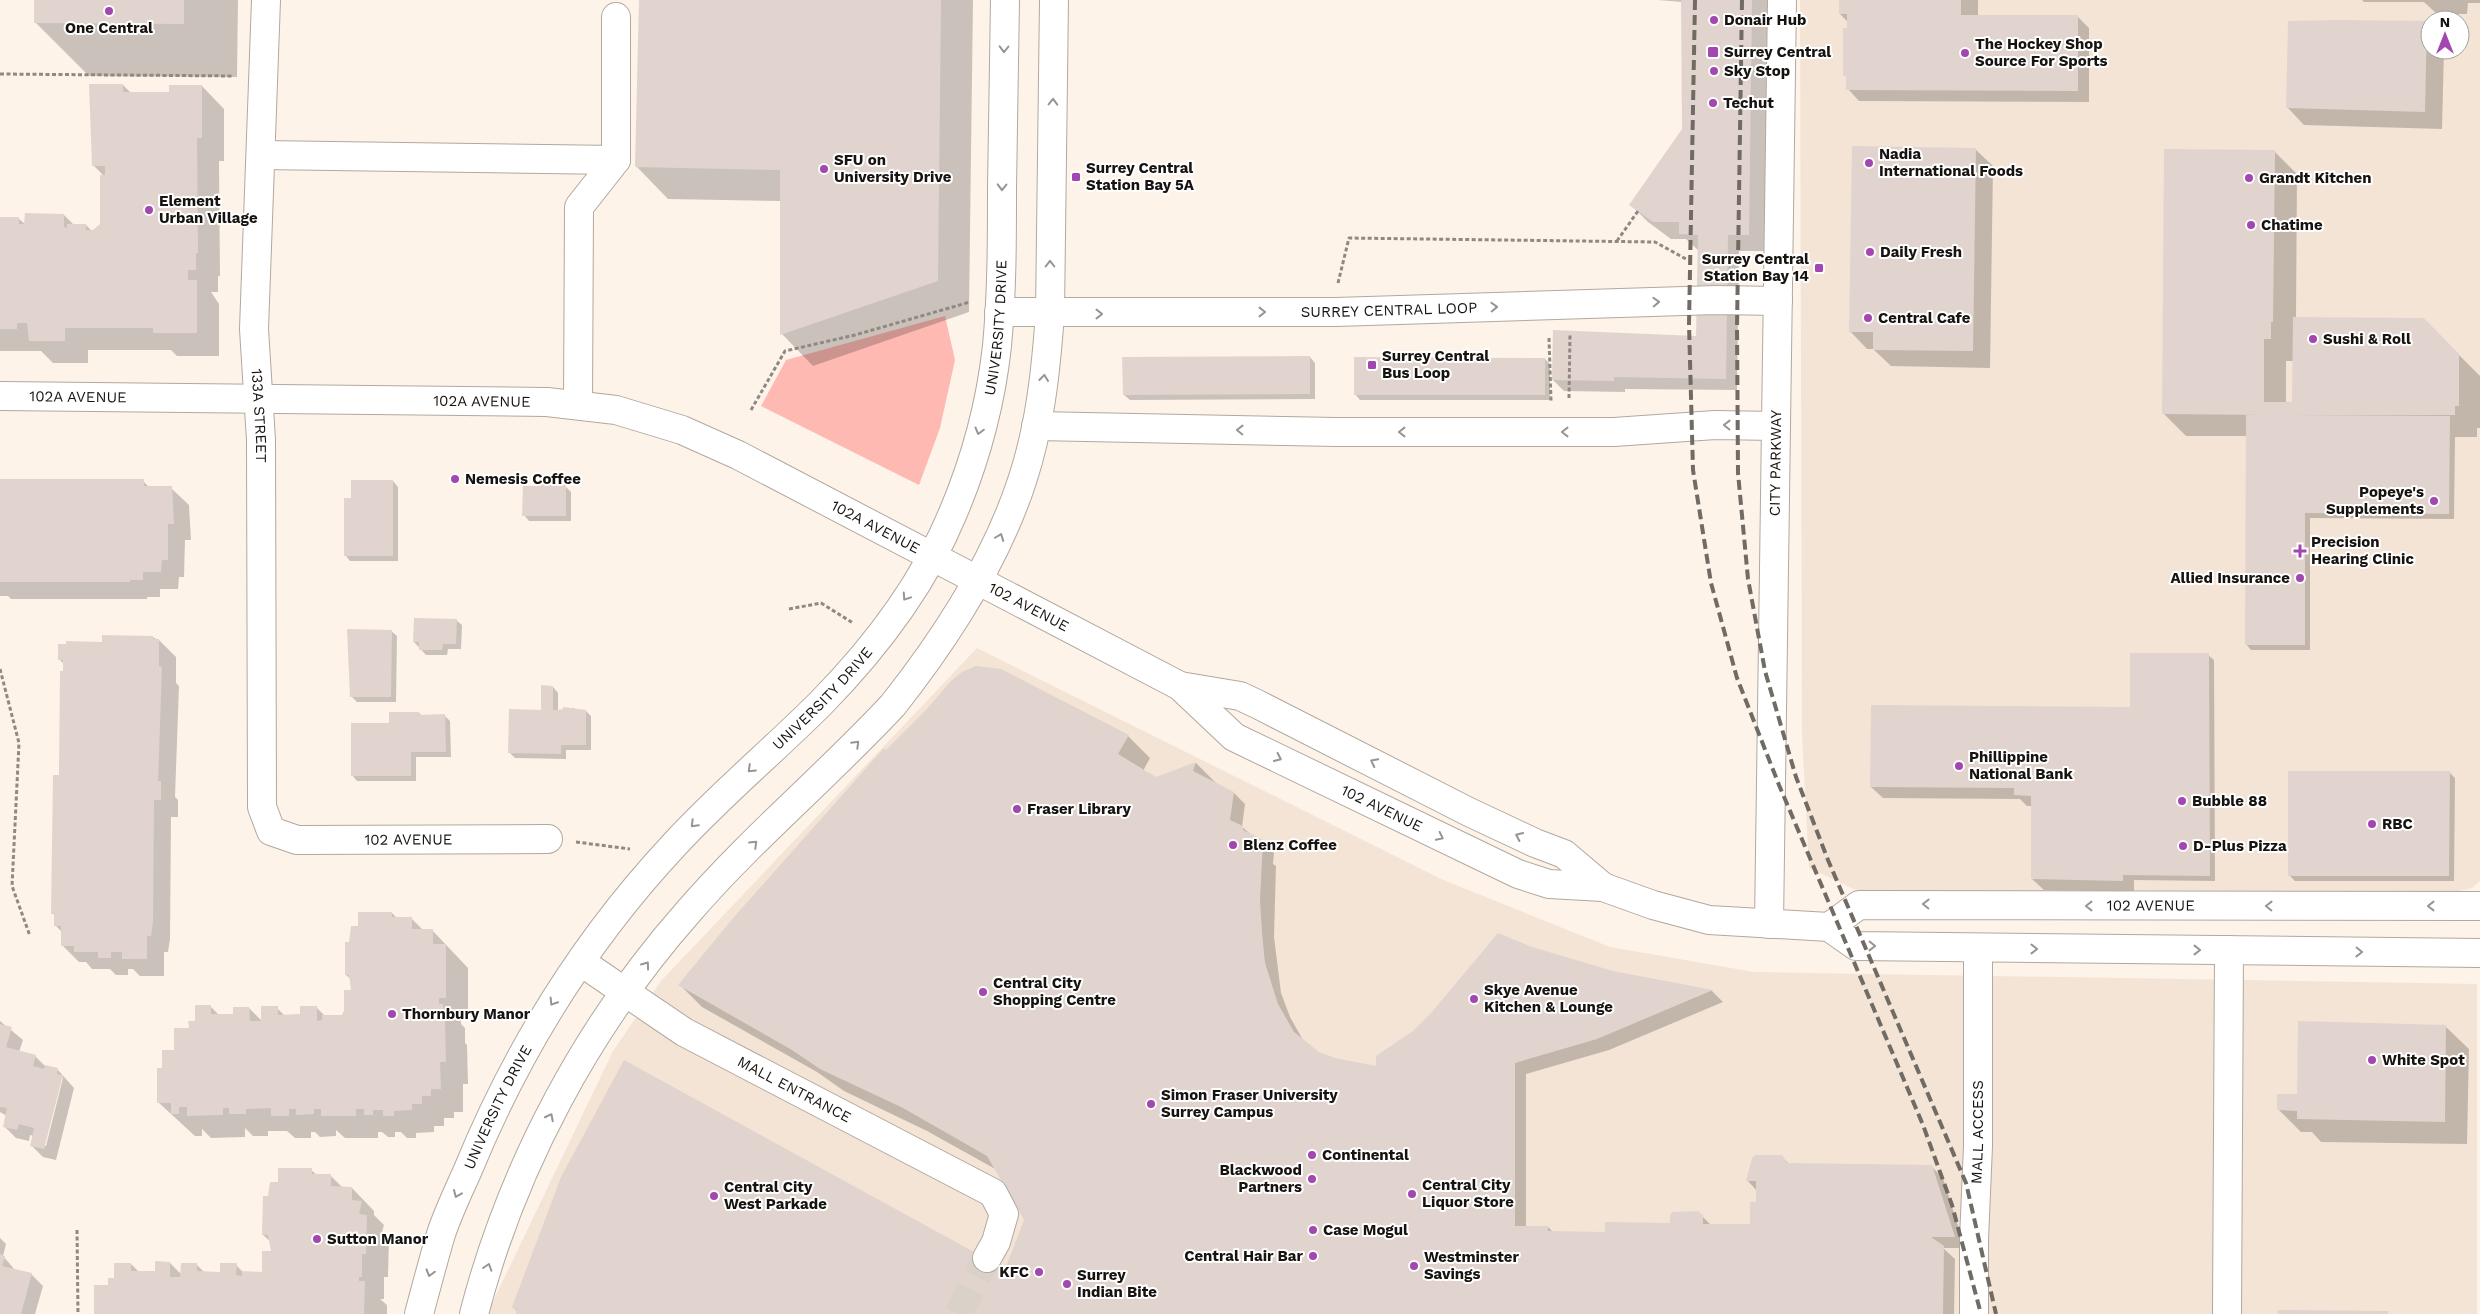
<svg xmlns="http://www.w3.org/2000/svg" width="2480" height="1314" font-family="'Work Sans',sans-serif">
	<rect width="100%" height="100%" fill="#fdf3e9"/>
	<path fill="#f3e4d5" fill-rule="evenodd" d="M1800 0H2480V881L2472 888 2453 893 2123 890 1858 891 1809 868 1802 734ZM2430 20H2460V50H2430Z
		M977 648 1441 879 1610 947 1754 972 2477 984V1314H487L613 1051 661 981Z"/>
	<path fill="#ffb9b3" d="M945 316 955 360 940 428 919 485 761 406 786 360Z"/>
	<path fill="#0003" fill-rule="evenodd" d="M35 0H238L237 77 89 76 35 22Z
		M640 0H973L969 312 813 366 782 334 781 201 668 199 637 167Z
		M1658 0H1769L1766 251H1739L1737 390 1625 389V392L1564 391 1553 380 1697 337 1699 251 1686 239H1671L1648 222 1631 205 1683 130 1682 2Z
		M1840 0H1978V17H2078L2089 28V102L1859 101 1848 89V78L1845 75 1849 23 1840 14Z
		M2362 0H2480V3H2468L2467 14H2437L2424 2H2364Z
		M2427 22 2430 25V50H2444L2442 129 2304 125 2287 107Z
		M123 85 131 93H170L202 86 224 109V161H219L220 276H218V292H211L219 304V356H177L171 350H88V363H53L41 351H0V217L18 218 26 225 64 215 74 225H86L92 231 101 225 104 176 93 165Z
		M1975 149 1993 166 1990 368 1891 366 1873 349H1867L1850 331Z
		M2275 152 2297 174 2296 318 2423 319 2480 376V428H2477V437H2455L2454 519 2310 518V650H2251L2246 644 2247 436H2186L2163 413ZM2286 361H2294V403H2286Z
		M1310 357 1315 363V399L1130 400 1124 395Z
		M1545 359 1550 364V400H1360L1355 394Z
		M0 480 143 481 150 488H171L189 505 191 540H185L184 577H179L178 589H160V597H147V599H11L8 596H0Z
		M393 481 398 487V561H350L345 555 352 500Z
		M562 483 571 492V521H529L524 515 539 487Z
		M456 620 462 625 461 649H448L447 655H426L414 642Z
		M391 631 397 636 396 702H357L351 696Z
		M152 637 159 640 176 657V683L179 686 175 797 178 800V817H171L170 939 168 952H164V976H140L133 969H128V975H116L110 969H92L86 962H79L62 945V932L56 926V917L52 913 64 672V664L60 660 103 643Z
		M2208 655 2214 660 2215 881 2134 880V892L2044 890 2032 879V806H2027L2020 799 1883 798 1871 787 2131 708Z
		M553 687 558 693V710L574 708 577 711H586L591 716V750H566V759L515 758 510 753 542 711Z
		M419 713 422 716H445L450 721 451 757H416V781H357L352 775Z
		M1128 736 1150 758 1143 771 1156 778 1196 763 1217 784 1234 793 1245 804 1242 827 1274 853 1273 864 1276 866 1274 937 1281 993 1290 1017 1303 1040 1318 1053 1334 1060 1377 1068 1532 948 1613 972 1712 991 1723 1002 1609 1050 1526 1074V1227H1548L1554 1233 1606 1234 1671 1224 1702 1216 1711 1225H1752L1757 1204V1191L1748 1181 1753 1158 1781 1156 1789 1164 1931 1166 1943 1178 1965 1248H1943L1955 1259 1954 1314H517L518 1312 513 1307 1006 1271 1025 1220 997 1170 927 1131 844 1091 817 1072 702 1007 680 985 886 751Z
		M2449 772 2455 778 2454 881H2295L2289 875Z
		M392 913 397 918H411L423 930H432L468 968V1020H461V1024L465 1028V1043L467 1045 468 1084H463V1112H454V1118H444V1126H434V1132L416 1133V1138H407L401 1132H395V1137H388L382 1132H378V1138H345L336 1130V1136L320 1137 315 1132H311V1138H295L287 1131H268V1136H253L245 1128V1137L211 1138 202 1129V1136H195L158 1102 163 1070 190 1029 211 1007 219 1015H235L249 1008 262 1021 277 1008 285 1016H302L317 1008 325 1016H342L352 991 351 979 346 975 350 943 359 927Z
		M0 1021 23 1040 19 1052 35 1056 45 1066 58 1070 74 1088 56 1160 43 1157 31 1145 34 1136 30 1135 29 1141 16 1138 4 1126 7 1116 0 1112ZM61 1076 63 1078 46 1146H44Z
		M2446 1027 2469 1049 2467 1144 2321 1142 2312 1132H2301L2278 1109 2299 1096Z
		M311 1170 317 1175H330L343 1188H352L374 1211V1215L384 1225 382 1232 389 1238 388 1277H384V1299H380L387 1305V1314H95L110 1287 131 1264 139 1272H157L170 1263 182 1275 197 1265 205 1273H221L236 1265 244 1273H263L273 1253 271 1242 263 1235 269 1197 279 1183Z
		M0 1238 6 1244 3 1256 15 1270 31 1274 43 1286 35 1314H0Z"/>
	<path fill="#e1d4ce" d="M34 0H184V24L34 23Z
		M639 0H941L938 281 780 335V170L635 167Z
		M1681 0H1752L1749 235H1728L1726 379 1614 377V381L1552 380 1553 330 1696 336 1698 235 1679 234V222H1653L1629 205 1682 129Z
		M1839 0H1961V15H2078V91L1846 90V76H1843V28H1847V14H1839Z
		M2339 20 2427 21 2425 112 2286 108 2288 21Z
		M89 84H123V92H169V85H202V138H197L198 253H196V270H188V280H197V333H153V328H65V341H29L27 323H17V329H0V217H19V224H24L25 213 64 214V227L67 228V224H86V230H93L100 224V175H105V166H92Z
		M1852 146 1976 148 1973 351 1873 350V332H1849Z
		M2164 149 2275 150 2273 322H2271V339H2264V402H2292L2293 317 2424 318 2459 354V406H2455V415H2284L2450 416 2449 514 2305 513V645H2245L2246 415H2267L2162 414Z
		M1310 356V394L1123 395 1122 357Z
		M1354 357 1545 358V395H1354Z
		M0 479H144V486H172L174 524H168V560H162L161 572H143V580H130V582H0Z
		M351 480H393V556H344V498H351Z
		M538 482H562V485H566V516H522L523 486H538Z
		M414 618 457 619 456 644H443L442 650H419V642H413Z
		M347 629 392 630 391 697H350Z
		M102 635 153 636V639H159V666L162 667 158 781H161V800H154L153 921 151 936H147V959H122V952H111V958H98V952H74V946H61V926H54V914H51L53 775H59L60 671H63V660H58V644H66V641L102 642Z
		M2130 653H2209L2210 876 2123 875V881L2031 879V796L2014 795V788L1870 787 1871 705 2130 707Z
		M976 666 1001 669 1129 735 1118 754 1156 777 1196 762 1193 771 1234 792 1230 820 1243 826V830L1263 840 1260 900 1262 933 1265 963 1278 1004 1294 1032 1319 1052 1335 1058 1376 1066V1056L1413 1031 1431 1013 1498 933 1532 947 1613 971 1713 990 1597 1039 1515 1063V1226H1548V1231L1605 1232V1222L1670 1223V1216L1672 1212 1698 1211 1703 1215V1224H1750V1202H1756V1181H1746L1752 1158 1755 1155H1782L1787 1163 1932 1165 1955 1237H1931L1944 1246 1943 1314H516L517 1310 512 1307 561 1177 624 1060 1005 1269 1024 1220 987 1156 903 1108 820 1069 792 1050 678 985 734 917 884 748 886 750 926 710 951 681 962 672Z
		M541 685 553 686V710H563V707L586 710V745H561V754L508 753 509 709 541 710Z
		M389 712H419V715L445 714 446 752H411V776H351V723H389Z
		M2288 771H2450L2449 876H2288Z
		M358 912H392V917H412V929H433V944H446V998H439V1004H443V1021H445L446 1062H440L441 1089H431V1096H422V1104H412V1110L394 1111V1116H383V1110H373V1115H364V1109H356V1116H321V1109H314V1114L296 1115V1109H289V1116H271V1108L246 1109V1114H229V1108H223V1115L187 1116V1107H179V1114H171V1103H157V1068H162V1050H174V1028H189L188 1021H195V1005H211V1014H233V1007H249L250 1021H261V1006H278V1015L300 1014V1006H317V1021L322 1020V1015H342L344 1011V990H351L349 975H345V942H349L351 926H358Z
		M2298 1021 2446 1025 2445 1122 2297 1119V1111L2277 1110V1094H2297Z
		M0 1024 12 1027 6 1047 36 1055 33 1066 44 1069 45 1065 58 1068 57 1074 63 1075 44 1149 30 1146 34 1128 19 1124 17 1130 3 1127 7 1108 0 1107Z
		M278 1168H312V1174H331V1186L352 1187V1200L362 1201 359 1214 367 1215 366 1254H362V1277H359V1281H365L364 1314H94V1285H108V1278H114V1263H131V1271H155V1261L170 1262V1277H180L181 1263H197V1271L220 1272V1263H237L236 1275 242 1276V1271L262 1272V1251H271L268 1235H262L263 1196H268L270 1182H278Z
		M0 1254 5 1256 2 1266 32 1273 21 1314H0Z
		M2278 1310 2389 1311 2388 1314H2278Z"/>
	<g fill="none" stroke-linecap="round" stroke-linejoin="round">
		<path stroke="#dad1c8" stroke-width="28" stroke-dasharray="28 14" stroke-linecap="butt" d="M958 1314 987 1258"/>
		<g stroke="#b1a89f" stroke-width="30">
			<g id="minor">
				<path id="s1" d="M266 0 254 329 261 440 262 807 271 831 297 840 548 839"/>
				<path d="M261 155 616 160"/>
				<path id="s2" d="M999 312H1336L1716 300 1778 301"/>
				<path id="s3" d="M0 396 547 402 616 410 682 430 738 455 1180 686 1234 737 1518 874 1549 884 1603 887 1653 905 1709 920 1829 927 1856 946 2480 953"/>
				<path d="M578 404 579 207 616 160V17"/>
				<path d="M1036 426 1337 432H1614L1715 425 1776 426"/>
				<path d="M1180 686 1240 696 1257 704 1469 812 1535 843 1564 854 1603 887"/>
				<path id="s4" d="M1769 924 1782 0"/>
				<path id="s5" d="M1829 927 1859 905 2480 906"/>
				<path id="s6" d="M581 962 684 1032 993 1193 1004 1214 996 1242 987 1258"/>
				<path id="s7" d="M1974 1314V1239L1978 1146V948"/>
				<path d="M2227 1314 2229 950"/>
			</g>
		</g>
		<g stroke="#b1a89f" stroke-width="30">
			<g id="major">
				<path id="s8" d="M419 1314C426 1288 433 1261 441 1234 448 1213 458 1192 467 1172 516 1052 586 939 675 844 721 794 773 751 821 703 874 649 924 583 953 513 975 461 991 401 997 346 1002 293 1002 240 1002 188 1003 125 1004 63 1005 0"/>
				<path d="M474 1314C512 1167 588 1025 689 911 752 838 827 776 893 705 946 638 995 563 1022 481 1040 427 1046 370 1050 313L1054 0"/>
			</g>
		</g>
		<path stroke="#908982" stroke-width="3" stroke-dasharray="4 2.5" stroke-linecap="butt" d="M0 74 234 76
			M1617 241 1638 211
			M1338 283 1349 238 1655 242 1686 259
			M1549 338 1551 401
			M1569 398 1570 334
			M751 410 785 351 855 335 970 302
			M789 609 821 603 853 623
			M0 669 19 743 12 886 30 936
			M576 842 630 849
			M77 1230 78 1314"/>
		<use href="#minor" stroke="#fff" stroke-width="28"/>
		<use href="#major" stroke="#fff" stroke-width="28"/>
		<path stroke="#716b65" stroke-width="4" stroke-dasharray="10 5" stroke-linecap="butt" d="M1695 0 1689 324 1693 470 1711 583 1737 678 1779 785 1923 1125 1952 1205 1981 1314
			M1742 0 1737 327 1738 473 1748 579 1765 671 1796 777 1828 860 1966 1183 1996 1314"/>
	</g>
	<defs><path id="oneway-chevron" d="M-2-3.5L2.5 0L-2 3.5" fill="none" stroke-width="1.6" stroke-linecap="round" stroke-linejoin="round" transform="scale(1.25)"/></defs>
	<g stroke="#969593">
		<use href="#oneway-chevron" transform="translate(1004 49) rotate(91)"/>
		<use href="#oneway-chevron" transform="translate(1053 102) rotate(-89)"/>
		<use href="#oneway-chevron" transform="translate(1002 187) rotate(91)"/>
		<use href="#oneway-chevron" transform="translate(1050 264) rotate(-90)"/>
		<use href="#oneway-chevron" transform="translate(1656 302) rotate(-2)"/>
		<use href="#oneway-chevron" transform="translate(1494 307) rotate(-2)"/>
		<use href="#oneway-chevron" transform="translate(1262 312)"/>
		<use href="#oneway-chevron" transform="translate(1099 314)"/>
		<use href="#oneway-chevron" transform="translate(1044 378) rotate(-83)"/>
		<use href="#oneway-chevron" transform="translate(1727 425) rotate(-179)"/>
		<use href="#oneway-chevron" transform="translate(1240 430) rotate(-179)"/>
		<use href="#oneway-chevron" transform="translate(979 431) rotate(105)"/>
		<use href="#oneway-chevron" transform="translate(1402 432) rotate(180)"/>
		<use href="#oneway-chevron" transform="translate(1565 432) rotate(180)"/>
		<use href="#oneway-chevron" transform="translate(1000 537) rotate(-69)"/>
		<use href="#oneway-chevron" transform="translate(906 597) rotate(124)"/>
		<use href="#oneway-chevron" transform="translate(856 744) rotate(-45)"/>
		<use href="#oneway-chevron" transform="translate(1278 758) rotate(25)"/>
		<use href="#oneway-chevron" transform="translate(1374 762) rotate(-153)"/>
		<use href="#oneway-chevron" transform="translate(751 769) rotate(136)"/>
		<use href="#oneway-chevron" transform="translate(694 824) rotate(135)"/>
		<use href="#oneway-chevron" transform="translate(1519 836) rotate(-155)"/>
		<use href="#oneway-chevron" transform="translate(1440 837) rotate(26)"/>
		<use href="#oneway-chevron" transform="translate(754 844) rotate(-44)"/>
		<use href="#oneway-chevron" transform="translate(1926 904) rotate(-179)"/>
		<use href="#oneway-chevron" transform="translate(2089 906) rotate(-180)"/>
		<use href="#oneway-chevron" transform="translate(2269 906) rotate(-179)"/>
		<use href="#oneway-chevron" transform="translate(2431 906) rotate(180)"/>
		<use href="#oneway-chevron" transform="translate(1872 946) rotate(1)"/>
		<use href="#oneway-chevron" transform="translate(2034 949)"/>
		<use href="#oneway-chevron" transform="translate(2197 950)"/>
		<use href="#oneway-chevron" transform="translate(2359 952) rotate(1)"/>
		<use href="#oneway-chevron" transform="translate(646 965) rotate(-54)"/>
		<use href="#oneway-chevron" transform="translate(553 1002) rotate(122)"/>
		<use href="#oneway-chevron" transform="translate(550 1117) rotate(-63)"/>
		<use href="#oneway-chevron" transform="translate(457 1194) rotate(113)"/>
		<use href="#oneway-chevron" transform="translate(488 1267) rotate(-72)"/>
		<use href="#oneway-chevron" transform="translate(430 1273) rotate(106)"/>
	</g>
	<g fill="#a246b0" stroke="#fff" stroke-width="2">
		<circle cx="109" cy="11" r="5"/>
		<circle cx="1714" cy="20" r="5"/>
		<rect x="1707" y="46" width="12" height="12" rx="2.5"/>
		<circle cx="1965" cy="53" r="5"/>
		<circle cx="1714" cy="71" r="5"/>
		<circle cx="1713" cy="103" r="5"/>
		<circle cx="1869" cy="163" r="5"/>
		<circle cx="824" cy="169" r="5"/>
		<rect x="1071" y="172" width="10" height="10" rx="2.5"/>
		<circle cx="2249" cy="178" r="5"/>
		<circle cx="149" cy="210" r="5"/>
		<circle cx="2251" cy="225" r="5"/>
		<circle cx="1870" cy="252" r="5"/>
		<rect x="1814" y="263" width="10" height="10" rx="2.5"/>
		<circle cx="1868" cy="318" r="5"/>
		<circle cx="2313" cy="339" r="5"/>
		<rect x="1367" y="360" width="10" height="10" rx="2.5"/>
		<circle cx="455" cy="479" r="5"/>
		<circle cx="2434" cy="501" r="5"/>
		<path d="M2297.5 543.5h5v5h5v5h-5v5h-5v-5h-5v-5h5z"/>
		<circle cx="2300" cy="578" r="5"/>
		<circle cx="1959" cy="766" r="5"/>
		<circle cx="2182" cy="801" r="5"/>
		<circle cx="1017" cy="809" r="5"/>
		<circle cx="2372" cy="824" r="5"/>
		<circle cx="1233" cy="845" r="5"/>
		<circle cx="2183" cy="846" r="5"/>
		<circle cx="983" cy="992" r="5"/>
		<circle cx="1474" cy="999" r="5"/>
		<circle cx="392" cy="1014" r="5"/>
		<circle cx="2372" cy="1060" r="5"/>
		<circle cx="1151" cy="1104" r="5"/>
		<circle cx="1312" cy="1155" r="5"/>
		<circle cx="1312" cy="1179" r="5"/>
		<circle cx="1412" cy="1194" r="5"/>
		<circle cx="714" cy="1196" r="5"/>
		<circle cx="1313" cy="1230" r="5"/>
		<circle cx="317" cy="1239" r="5"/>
		<circle cx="1313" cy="1256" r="5"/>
		<circle cx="1414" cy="1266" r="5"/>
		<circle cx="1039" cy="1272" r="5"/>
		<circle cx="1067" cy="1284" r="5"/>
	</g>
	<g text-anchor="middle" stroke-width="4" stroke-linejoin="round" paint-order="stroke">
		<g font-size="15" font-weight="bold" fill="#161310" stroke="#fff" text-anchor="start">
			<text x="1724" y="25">Donair Hub</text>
			<text x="109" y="33" text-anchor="middle">One Central</text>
			<text x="1975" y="49">The Hockey Shop<tspan x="1975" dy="17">Source For Sports</tspan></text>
			<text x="1724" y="57">Surrey Central</text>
			<text x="1724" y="76">Sky Stop</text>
			<text x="1723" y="108">Techut</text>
			<text x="1879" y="159">Nadia<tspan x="1879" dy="17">International Foods</tspan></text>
			<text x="834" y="165">SFU on<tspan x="834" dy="17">University Drive</tspan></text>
			<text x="1086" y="173">Surrey Central<tspan x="1086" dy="17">Station Bay 5A</tspan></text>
			<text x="2259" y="183">Grandt Kitchen</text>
			<text x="159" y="206">Element<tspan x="159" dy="17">Urban Village</tspan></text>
			<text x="2261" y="230">Chatime</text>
			<text x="1880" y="257">Daily Fresh</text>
			<text x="1809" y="264" text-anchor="end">Surrey Central<tspan x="1809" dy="17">Station Bay 14</tspan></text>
			<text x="1878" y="323">Central Cafe</text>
			<text x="2323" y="344">Sushi &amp; Roll</text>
			<text x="1382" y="361">Surrey Central<tspan x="1382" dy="17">Bus Loop</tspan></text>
			<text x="465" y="484">Nemesis Coffee</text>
			<text x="2424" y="497" text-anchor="end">Popeye's<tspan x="2424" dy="17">Supplements</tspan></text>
			<text x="2311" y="547">Precision<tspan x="2311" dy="17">Hearing Clinic</tspan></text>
			<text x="2290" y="583" text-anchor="end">Allied Insurance</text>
			<text x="1969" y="762">Phillippine<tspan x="1969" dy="17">National Bank</tspan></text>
			<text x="2192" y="806">Bubble 88</text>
			<text x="1027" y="814">Fraser Library</text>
			<text x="2382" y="829">RBC</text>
			<text x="1243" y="850">Blenz Coffee</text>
			<text x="2193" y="851">D-Plus Pizza</text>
			<text x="993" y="988">Central City<tspan x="993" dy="17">Shopping Centre</tspan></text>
			<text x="1484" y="995">Skye Avenue<tspan x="1484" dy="17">Kitchen &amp; Lounge</tspan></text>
			<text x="402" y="1019">Thornbury Manor</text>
			<text x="2382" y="1065">White Spot</text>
			<text x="1161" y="1100">Simon Fraser University<tspan x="1161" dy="17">Surrey Campus</tspan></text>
			<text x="1322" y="1160">Continental</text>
			<text x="1302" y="1175" text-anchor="end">Blackwood<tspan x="1302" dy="17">Partners</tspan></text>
			<text x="1422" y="1190">Central City<tspan x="1422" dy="17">Liquor Store</tspan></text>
			<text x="724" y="1192">Central City<tspan x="724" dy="17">West Parkade</tspan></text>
			<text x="1323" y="1235">Case Mogul</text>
			<text x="327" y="1244">Sutton Manor</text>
			<text x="1303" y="1261" text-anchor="end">Central Hair Bar</text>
			<text x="1424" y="1262">Westminster<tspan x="1424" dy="17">Savings</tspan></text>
			<text x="1029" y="1277" text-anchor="end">KFC</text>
			<text x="1077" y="1280">Surrey<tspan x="1077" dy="17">Indian Bite</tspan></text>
		</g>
		<g font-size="15" fill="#161310" stroke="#fff">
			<text dy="5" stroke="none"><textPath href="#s2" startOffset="390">SURREY CENTRAL LOOP</textPath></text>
			<text dy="5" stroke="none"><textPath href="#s8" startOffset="1168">UNIVERSITY DRIVE</textPath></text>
			<text dy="5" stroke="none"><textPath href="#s3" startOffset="78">102A AVENUE</textPath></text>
			<text dy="5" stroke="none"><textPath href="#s3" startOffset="482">102A AVENUE</textPath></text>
			<text dy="5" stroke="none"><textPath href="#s1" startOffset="416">133A STREET</textPath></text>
			<text dy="5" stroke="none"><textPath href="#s4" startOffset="461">CITY PARKWAY</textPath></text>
			<text dy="5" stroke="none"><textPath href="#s3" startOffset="902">102A AVENUE</textPath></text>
			<text dy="5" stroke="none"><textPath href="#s3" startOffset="1075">102 AVENUE</textPath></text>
			<text dy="5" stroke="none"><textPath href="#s8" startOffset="748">UNIVERSITY DRIVE</textPath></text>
			<text dy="5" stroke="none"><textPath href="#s3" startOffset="1484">102 AVENUE</textPath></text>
			<text dy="5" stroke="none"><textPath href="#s1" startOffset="972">102 AVENUE</textPath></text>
			<text dy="5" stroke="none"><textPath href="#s5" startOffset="329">102 AVENUE</textPath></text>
			<text dy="5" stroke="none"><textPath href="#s6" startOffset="249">MALL ENTRANCE</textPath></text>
			<text dy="5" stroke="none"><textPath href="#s8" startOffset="222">UNIVERSITY DRIVE</textPath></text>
			<text dy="5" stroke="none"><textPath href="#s7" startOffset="182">MALL ACCESS</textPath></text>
		</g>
	</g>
	<g transform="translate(2445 35)"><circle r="24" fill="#ffffff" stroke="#a2a19f"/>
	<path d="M0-4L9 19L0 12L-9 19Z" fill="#a246b0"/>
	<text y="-8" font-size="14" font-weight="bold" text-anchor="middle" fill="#161310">N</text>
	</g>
</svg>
